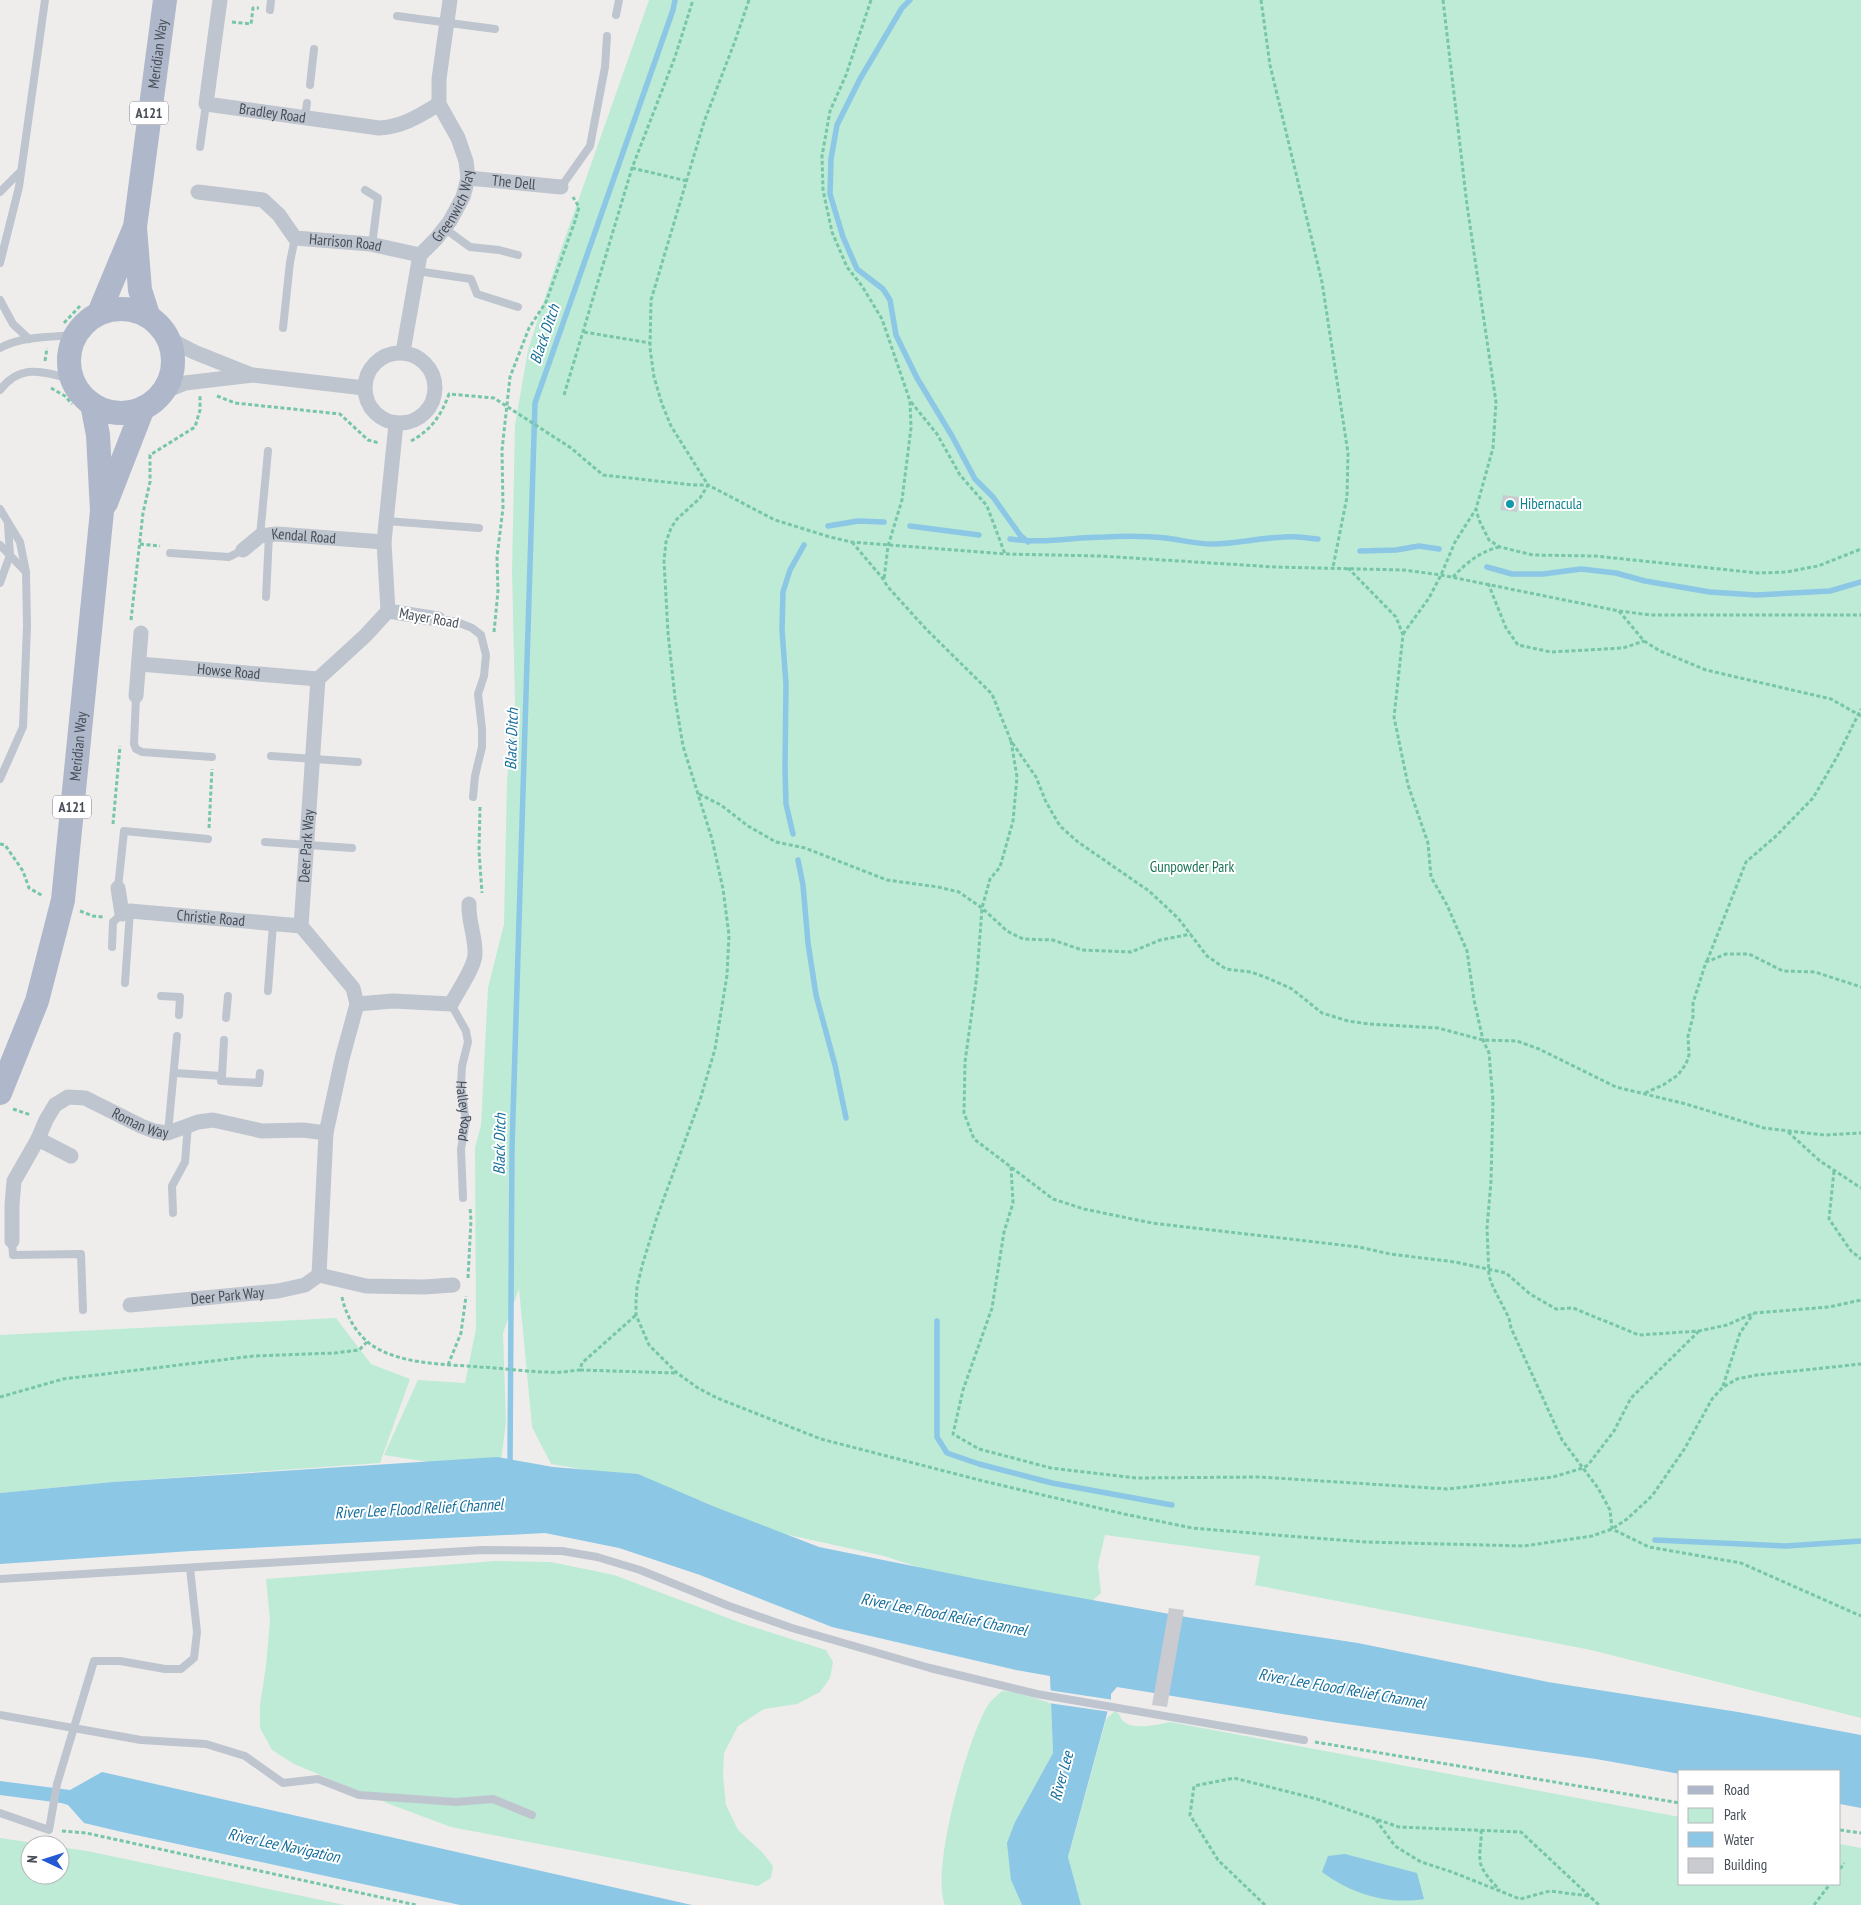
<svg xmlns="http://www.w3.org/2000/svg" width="1861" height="1905" font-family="'PT Sans Narrow',sans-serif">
	<rect width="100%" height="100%" fill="#efedec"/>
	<path fill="#bdebd5" d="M649 0H1861V1718L1591 1650 1255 1585 1260 1556 1105 1535 1098 1565 1101 1593 1083 1609 933 1572 884 1556 758 1528 636 1478 551 1464 532 1427 519 1289 503 1333 506 1422 500 1468 460 1467 384 1455 418 1380 465 1383 476 1329 475 1148 481 1125 488 988 504 924 507 779 515 702 512 572 515 425 528 350 560 252Z
		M336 1318 371 1364 410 1379 380 1463 113 1482 0 1493V1335Z
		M496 1561 551 1562 614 1575 741 1623 826 1650 833 1662 830 1678 820 1692 797 1704 764 1709 738 1726 724 1753 723 1775 726 1805 738 1830 762 1852 773 1866 771 1878 758 1886 451 1827 392 1805 294 1764 272 1750 260 1728V1705L266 1666 270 1620 266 1579Z
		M1002 1691 1013 1692 1051 1703 1053 1753 1015 1822 1011 1880 1022 1905H945C930 1870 968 1737 988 1705 992 1699 998 1695 1002 1691Z
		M1115 1711 1119 1714C1124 1733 1156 1725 1170 1722L1680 1817V1884H1840V1844L1861 1848V1905H1081L1068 1858 1106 1719Z
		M0 1838 47 1845H30V1875H60V1847L87 1851 345 1905H0Z"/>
	<path fill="#8cc7e5" d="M497 1457 553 1467 638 1474 715 1507 819 1547 982 1580 1192 1618 1358 1643 1548 1682 1738 1712 1861 1735V1808L1840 1804V1771H1680V1774L1596 1759 1332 1722 1117 1687 1111 1694V1699L1068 1857 1081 1905H1022L1011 1880 1007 1843 1015 1822 1053 1753 1050 1676 1016 1670 832 1627 700 1575 619 1548 545 1533 191 1551 0 1564V1493L113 1482Z
		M102 1772 692 1905H460L122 1832 84 1823 68 1805 61 1803 0 1795V1781L70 1790Z
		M1345 1854 1417 1873 1424 1899C1387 1905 1352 1894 1322 1872L1328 1856Z"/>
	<path fill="#efedec" d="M1048 1690 1114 1700 1111 1712 1048 1703Z"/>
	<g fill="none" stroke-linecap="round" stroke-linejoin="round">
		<path stroke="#8cc7e5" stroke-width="5.5" d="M910 0 902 8 860 79 837 125 831 159 830 194 843 237 857 269 883 289 890 300 896 335 917 378 952 436 975 479 993 497 1020 535 1028 542
			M828 526 858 521 884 522
			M910 526 979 535
			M1010 539C1043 544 1073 537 1105 537 1126 536 1146 536 1166 538 1182 540 1196 544 1212 544 1236 544 1259 538 1284 537 1295 536 1307 538 1318 539
			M1360 551 1396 550 1419 546 1439 549
			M1487 567 1512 574H1543L1581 569 1616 573 1645 581 1710 592 1756 595 1830 591 1861 582
			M793 834 786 804 785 769 786 684 782 630 783 592 790 570 804 545
			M798 860 803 885 808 943 816 995 835 1065 846 1118
			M937 1321V1437L947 1453 979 1464 1052 1483 1172 1505
			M510 1466 512 1148 535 403 673 10 675 0
			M1655 1540 1786 1546 1861 1541"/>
	</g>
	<path fill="#cacbd1" d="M1503 495 1519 497 1517 512 1500 510Z
		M1169 1608 1184 1610 1167 1707 1152 1705Z"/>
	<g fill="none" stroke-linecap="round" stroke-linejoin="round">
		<path stroke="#77c6aa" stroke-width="3" stroke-dasharray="4 2.5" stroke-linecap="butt" d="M749 0 735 41 704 122 651 300 650 348 654 377 662 404 671 426 708 485 700 498 677 519 671 528 666 542 664 561 668 633 675 698 683 746 712 839 723 889 729 935 727 975 715 1049 700 1100 657 1217 642 1266 637 1287 636 1302V1315L649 1345 677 1373 698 1388 717 1398 821 1439 983 1481 1124 1514 1192 1528 1275 1535 1366 1542 1524 1546 1592 1536 1612 1529 1627 1519 1652 1496 1685 1448 1712 1399 1723 1387 1737 1379 1757 1375 1861 1364
			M871 0 846 75 830 111 822 156 823 190 832 232 847 267 862 286 882 319 910 401 911 428 902 500 888 546 884 579
			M1261 0 1270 65 1322 282 1348 453 1347 497 1333 567
			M1443 0 1467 205 1496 402 1493 448 1476 509 1479 520 1489 540 1500 547 1533 555 1595 556 1758 573 1786 572 1818 566 1861 549
			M232 22 251 24 253 8H259
			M632 168 687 181
			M64 323 80 306
			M584 332 650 343
			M45 361 47 348
			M51 388 65 396 72 404
			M564 395 632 168 675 57 693 0
			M217 396 235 403 340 414 368 440 379 443
			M911 402 937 434 960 475 987 506 1005 554
			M411 441C431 430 441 416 449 394L494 398 571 448 603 475 693 485H708L775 520 830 537 851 542 1005 554 1100 556 1275 567 1404 570 1441 575 1619 611 1651 615H1861
			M852 542 884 580 887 586 926 629 992 694 1011 741 1036 777 1046 802 1060 826 1078 842 1149 891 1178 918 1207 956 1226 969 1251 972 1270 979 1292 989 1322 1013 1348 1021 1369 1024 1438 1028 1483 1040 1517 1041 1539 1049 1616 1087 1686 1104 1764 1128 1825 1135 1861 1133
			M140 544 160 546
			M1453 577C1466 563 1481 551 1499 547
			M1488 583 1506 628 1518 645 1551 652 1623 648 1644 641
			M1619 611 1644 641 1660 651 1706 670 1831 699 1861 716
			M131 620 143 513 150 482V455L195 427 200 410V396
			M494 632 498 591 497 557 503 508 502 450 510 377 529 328 546 302 575 221 579 207 573 197
			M1403 634 1429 598 1441 575 1455 542 1476 509
			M1011 741 1017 777 1013 821 1000 867 990 879 982 908 977 975 965 1062 964 1113 974 1139 1053 1199 1084 1209 1152 1223 1359 1247 1390 1254 1455 1262 1506 1273 1530 1294 1556 1309 1573 1308 1639 1335 1699 1331 1727 1325 1754 1313 1829 1307 1861 1300
			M699 794 721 805 748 826 776 842 805 848 887 880 938 887 959 892 982 908 1007 931 1023 939 1053 940 1082 950 1131 952 1160 940 1191 934
			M480 807 479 851 482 893
			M113 824 120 746
			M209 828 212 769
			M0 844 5 845 23 871 29 888 43 896
			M80 911 93 916 103 917
			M1707 961 1746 862 1776 836 1813 798 1837 757 1861 709
			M1645 1093 1663 1085 1678 1075 1686 1064 1689 1055 1688 1036 1693 1017V1003L1706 962 1726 954H1749L1783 971 1815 972 1861 987
			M13 1109 31 1115
			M1788 1132 1820 1161 1861 1188
			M1011 1167 1013 1203 1004 1232 992 1308 963 1390 953 1434 979 1449 1051 1468 1136 1478 1260 1477 1447 1489 1553 1477 1583 1468 1562 1440 1511 1328 1509 1318 1493 1287 1489 1276 1487 1228 1491 1181 1493 1101 1489 1053 1483 1040 1474 1000 1467 951 1447 905 1431 877 1428 843 1408 785 1394 717 1403 635 1396 617 1348 568
			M1834 1171 1829 1219 1851 1251 1861 1259
			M468 1278 471 1220 470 1207
			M342 1297C346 1317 359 1339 378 1349 409 1365 446 1364 480 1367 503 1368 526 1372 549 1372 559 1373 570 1371 580 1370L582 1363 636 1315
			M1699 1331 1631 1398 1614 1431 1588 1465 1583 1468 1598 1488 1610 1510 1612 1529 1649 1547 1741 1563 1861 1616
			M448 1365 461 1333 466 1296
			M580 1370 676 1373
			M1723 1386 1740 1333 1753 1314
			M0 1397 63 1379 254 1356 335 1353 359 1350 367 1342
			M1315 1742 1680 1803
			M1376 1820 1395 1846 1421 1862 1452 1872 1520 1899 1550 1891 1589 1896
			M1481 1830C1482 1840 1479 1850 1480 1859 1480 1871 1493 1882 1500 1891
			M1840 1830 1861 1833
			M62 1831 86 1833 416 1905
			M1840 1869 1844 1863
			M1265 1905 1218 1860 1190 1815 1194 1786 1234 1778 1317 1799 1399 1827 1521 1832 1599 1905
			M1814 1905 1830 1884"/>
		<g stroke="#bec5ce" stroke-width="8">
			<path d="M270 10 271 0"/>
			<path d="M616 15 619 0"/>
			<path d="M397 16 495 29"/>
			<path d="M310 85 314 49"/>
			<path d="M305 117 307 103"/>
			<path d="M200 147 206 104"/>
			<path d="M561 187 590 146 605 67 607 36"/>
			<path d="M365 190 378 198 372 245"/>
			<path d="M0 192 21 171"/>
			<path d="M444 228 470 247 499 250 518 255"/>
			<path d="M0 263 19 187 45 0"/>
			<path d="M417 271 471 279 477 294 518 307"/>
			<path d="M0 300 13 324 29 339"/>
			<path d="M283 328 290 262 295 238"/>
			<path d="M0 348C22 336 52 337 76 335"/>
			<path d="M0 390C22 362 43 373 73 379"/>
			<path d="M0 509 20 542 26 572 27 626 23 727 0 779"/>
			<path d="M386 521 479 528"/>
			<path d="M260 536 268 451"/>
			<path d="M0 545 26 572"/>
			<path d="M170 553 229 557 243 550"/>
			<path d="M0 583 10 555 8 525"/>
			<path d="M266 597 269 535"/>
			<path d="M438 619 457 622 472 628 481 635 486 655 484 676 478 694 482 729V747L475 776 473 797"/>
			<path d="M136 696 134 744 136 749 142 752 212 757"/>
			<path d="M271 756 358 762"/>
			<path d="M265 842 352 848"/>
			<path d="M118 888 124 831 208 839"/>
			<path d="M112 947 113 922 122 914"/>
			<path d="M125 983 130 911"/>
			<path d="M268 991 273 924"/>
			<path d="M161 996 180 997 179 1015"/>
			<path id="s1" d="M451 1004 466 1031 468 1042 462 1066 461 1085 466 1122 461 1149 463 1198"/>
			<path d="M226 1018 228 996"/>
			<path d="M175 1073 222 1076 224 1040"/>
			<path d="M222 1076 221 1081 259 1083 260 1073"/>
			<path d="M168 1133 177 1036"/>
			<path d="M173 1213 172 1186 185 1162 188 1125"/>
			<path d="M12 1241 13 1255 81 1254 83 1310"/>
			<path d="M0 1579 482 1550 562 1551 597 1557 640 1570 729 1606 792 1628 930 1668 1037 1694 1304 1740"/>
			<path d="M0 1715 141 1740 206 1744 245 1756 283 1783 318 1779 359 1795 456 1802 493 1799 532 1815"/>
			<path d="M0 1813 49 1830 57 1784 94 1661H120L165 1669H181L194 1658 197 1632 190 1568"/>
		</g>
		<g stroke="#bec5ce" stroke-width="15">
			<path id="s2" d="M220 0 206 104 379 128C402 127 419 116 439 104"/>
			<path id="s3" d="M468 178 561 187"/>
			<path id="s4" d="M198 192 263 200 279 215 295 238 370 244 420 255"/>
			<path d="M169 339 194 352 249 374"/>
			<path id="s5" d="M403 352 420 255 436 239 450 221 463 197 468 178 466 161 458 138 439 104V79L450 0"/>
			<circle cx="400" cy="388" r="35"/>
			<path d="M163 392 185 383 253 375 364 388"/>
			<path id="s6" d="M243 550 260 536 277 534 384 542"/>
			<path d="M388 611 438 619"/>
			<path id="s7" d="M139 664 318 679"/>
			<path d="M136 696 141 633"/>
			<path id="s8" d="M118 888 122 914 130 911 301 926"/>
			<path d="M357 1004 393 1001 451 1004C458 991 474 968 475 955 476 937 468 922 469 904"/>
			<path d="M38 1139 71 1156"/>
			<path id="s9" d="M12 1241V1205L14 1181 38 1139 46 1120 55 1105 68 1097 85 1098 141 1126 154 1131 168 1133 198 1122 213 1120 262 1131 303 1130 326 1133"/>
			<path d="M319 1275 366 1286 424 1287 453 1285"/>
			<path id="s10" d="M130 1305 278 1291 305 1285 319 1275 326 1133 342 1059 357 1004 353 988 301 926 318 679 365 636 388 611 384 542 396 424"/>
		</g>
		<g stroke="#aeb8ca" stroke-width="24">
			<circle cx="121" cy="361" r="52"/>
			<path d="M99 313 134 229"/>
			<path id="s11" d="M148 315 140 290 135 227 165 0"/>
			<path d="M106 503 143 408"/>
			<path id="s12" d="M0 1093 37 1001 63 900 102 511 98 435 92 404"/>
		</g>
	</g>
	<circle fill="#0f9aa8" stroke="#fff" stroke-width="2" cx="1510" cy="504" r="5"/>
	<g text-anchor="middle" stroke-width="4" stroke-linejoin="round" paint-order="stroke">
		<g fill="#fff" stroke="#7e828a" stroke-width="1">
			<rect x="130" y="101.5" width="38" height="23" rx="4"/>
			<rect x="53" y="795.5" width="38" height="23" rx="4"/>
		</g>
		<g font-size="14" font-weight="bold" fill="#464d58">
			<text x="149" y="118">A121</text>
			<text x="72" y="812">A121</text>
		</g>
		<g font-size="15" fill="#464d58" stroke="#fff">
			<text dy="5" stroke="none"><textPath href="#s11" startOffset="264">Meridian Way</textPath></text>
			<text dy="5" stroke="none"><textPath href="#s2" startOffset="172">Bradley Road</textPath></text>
			<text dy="5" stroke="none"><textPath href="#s3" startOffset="46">The Dell</textPath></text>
			<text dy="5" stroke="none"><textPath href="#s5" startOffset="159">Greenwich Way</textPath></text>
			<text dy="5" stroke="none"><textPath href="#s4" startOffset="166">Harrison Road</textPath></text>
			<text dy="5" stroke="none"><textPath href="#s6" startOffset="66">Kendal Road</textPath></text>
			<text transform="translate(429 618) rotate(10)" y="5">Mayer Road</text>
			<text dy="5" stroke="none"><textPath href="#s7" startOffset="90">Howse Road</textPath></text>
			<text dy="5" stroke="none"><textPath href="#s12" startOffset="358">Meridian Way</textPath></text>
			<text dy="5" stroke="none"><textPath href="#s10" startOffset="646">Deer Park Way</textPath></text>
			<text dy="5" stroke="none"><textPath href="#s8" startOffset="116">Christie Road</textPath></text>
			<text dy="5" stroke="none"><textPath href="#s1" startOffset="112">Halley Road</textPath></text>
			<text dy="5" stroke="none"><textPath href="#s9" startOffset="240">Roman Way</textPath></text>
			<text dy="5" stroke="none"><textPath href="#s10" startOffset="98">Deer Park Way</textPath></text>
		</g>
		<g font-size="15" fill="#0d838f" stroke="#fff" text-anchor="start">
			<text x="1520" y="509">Hibernacula</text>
		</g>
		<g font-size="15" fill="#1c7454" stroke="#fff">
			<text x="1192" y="872">Gunpowder Park</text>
		</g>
		<g font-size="16" font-style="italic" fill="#156e9c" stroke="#fff">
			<text transform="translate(544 334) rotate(-71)" y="6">Black Ditch</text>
			<text transform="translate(511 739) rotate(-88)" y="6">Black Ditch</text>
			<text transform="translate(499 1144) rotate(-89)" y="6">Black Ditch</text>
			<text transform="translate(419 1508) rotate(-3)" y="6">River Lee Flood Relief Channel</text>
			<text transform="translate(944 1614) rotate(11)" y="6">River Lee Flood Relief Channel</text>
			<text transform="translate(1342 1688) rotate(10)" y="6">River Lee Flood Relief Channel</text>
			<text transform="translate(1061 1776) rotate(-75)" y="6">River Lee</text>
			<text transform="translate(284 1845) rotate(12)" y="6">River Lee Navigation</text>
		</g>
	</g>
	<rect x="1678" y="1770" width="162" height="115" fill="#ffffff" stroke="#b5b8bc"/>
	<rect x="1688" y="1786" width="25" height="8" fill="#aeb8ca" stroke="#b5b8bc"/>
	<text x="1724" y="1795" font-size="15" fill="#464d58">Road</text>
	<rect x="1688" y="1808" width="25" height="15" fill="#bdebd5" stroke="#b5b8bc"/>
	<text x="1724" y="1820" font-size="15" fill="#464d58">Park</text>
	<rect x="1688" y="1832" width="25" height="15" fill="#8cc7e5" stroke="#b5b8bc"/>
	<text x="1724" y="1845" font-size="15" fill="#464d58">Water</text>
	<rect x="1688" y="1858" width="25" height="15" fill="#cacbd1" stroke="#b5b8bc"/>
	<text x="1724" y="1870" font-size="15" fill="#464d58">Building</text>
	<g transform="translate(45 1860) rotate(274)"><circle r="24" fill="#ffffff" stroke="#b5b8bc"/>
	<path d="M0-4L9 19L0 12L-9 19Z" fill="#2459d1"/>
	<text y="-8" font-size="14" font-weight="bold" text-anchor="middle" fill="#464d58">N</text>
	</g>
</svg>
